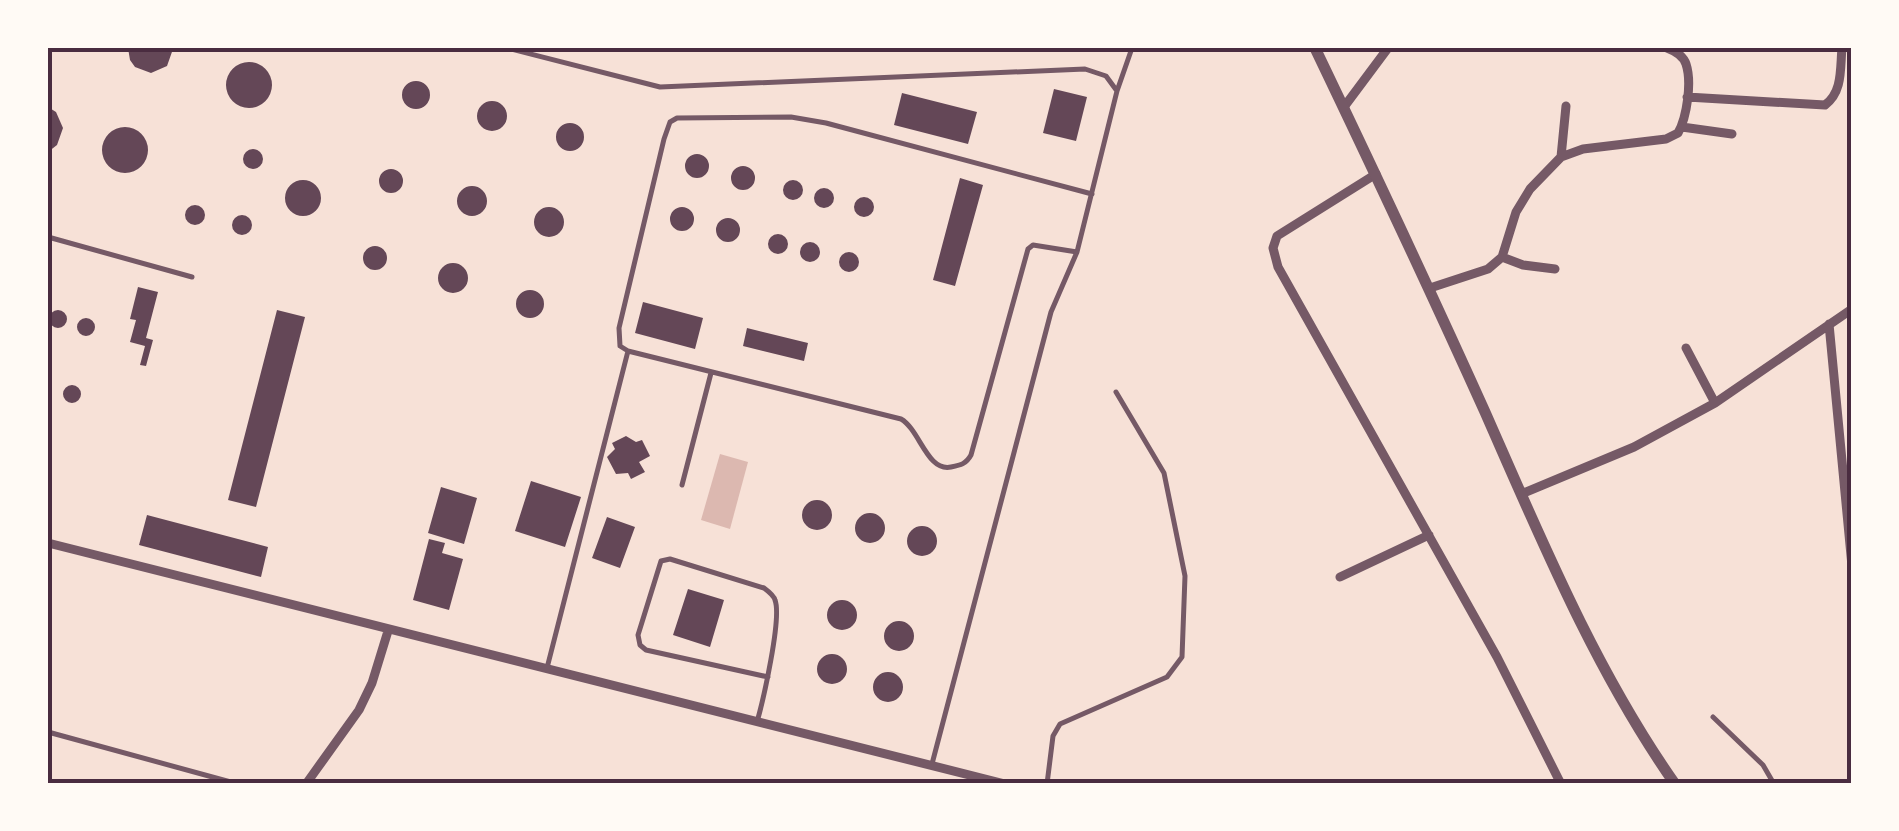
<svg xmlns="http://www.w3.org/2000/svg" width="1899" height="831" font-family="Arial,sans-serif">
	<rect width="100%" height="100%" fill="#f7e1d7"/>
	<path fill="#dcb8b0" d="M720 454 748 462 730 529 701 520Z"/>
	<path fill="#644757" d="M128 48H173V49L167 66 151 73 135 67 130 60Z
		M226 85a23 23 0 1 1 46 0a23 23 0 1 1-46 0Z
		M402 95a14 14 0 1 1 28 0a14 14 0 1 1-28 0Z
		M1054 89 1087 97 1076 141 1043 133Z
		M902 93 977 112 968 144 894 125Z
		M477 116a15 15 0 1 1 30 0a15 15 0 1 1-30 0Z
		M48 107 56 112 63 128 57 145 48 152Z
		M556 137a14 14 0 1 1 28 0a14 14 0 1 1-28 0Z
		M102 150a23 23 0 1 1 46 0a23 23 0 1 1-46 0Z
		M243 159a10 10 0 1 1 20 0a10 10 0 1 1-20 0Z
		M685 166a12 12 0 1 1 24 0a12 12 0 1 1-24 0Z
		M731 178a12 12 0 1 1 24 0a12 12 0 1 1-24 0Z
		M379 181a12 12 0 1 1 24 0a12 12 0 1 1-24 0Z
		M960 178 983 185 955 286 933 280Z
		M783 190a10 10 0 1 1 20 0a10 10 0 1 1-20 0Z
		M285 198a18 18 0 1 1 36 0a18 18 0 1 1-36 0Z
		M457 201a15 15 0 1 1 30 0a15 15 0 1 1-30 0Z
		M814 198a10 10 0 1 1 20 0a10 10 0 1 1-20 0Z
		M854 207a10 10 0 1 1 20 0a10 10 0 1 1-20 0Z
		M185 215a10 10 0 1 1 20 0a10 10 0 1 1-20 0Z
		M670 219a12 12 0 1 1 24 0a12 12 0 1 1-24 0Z
		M534 222a15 15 0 1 1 30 0a15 15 0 1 1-30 0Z
		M232 225a10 10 0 1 1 20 0a10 10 0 1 1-20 0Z
		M716 230a12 12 0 1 1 24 0a12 12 0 1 1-24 0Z
		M768 244a10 10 0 1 1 20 0a10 10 0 1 1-20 0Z
		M800 252a10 10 0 1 1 20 0a10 10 0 1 1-20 0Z
		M363 258a12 12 0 1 1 24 0a12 12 0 1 1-24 0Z
		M839 262a10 10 0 1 1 20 0a10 10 0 1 1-20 0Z
		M438 278a15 15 0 1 1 30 0a15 15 0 1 1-30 0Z
		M138 287 158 292 146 338 153 340 146 366 140 365 145 346 130 342 136 320 130 319Z
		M516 304a14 14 0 1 1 28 0a14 14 0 1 1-28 0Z
		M643 302 703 318 695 349 635 333Z
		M49 319a9 9 0 1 1 18 0a9 9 0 1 1-18 0Z
		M277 310 305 317 256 507 228 500Z
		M77 327a9 9 0 1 1 18 0a9 9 0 1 1-18 0Z
		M747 328 808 343 804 361 743 346Z
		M63 394a9 9 0 1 1 18 0a9 9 0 1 1-18 0Z
		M626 436 636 442 642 440 650 456 639 462 645 472 631 479 628 473 616 474 607 457 615 449 612 443Z
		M531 481 581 497 565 547 515 531Z
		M441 487 477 498 464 544 428 533Z
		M802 515a15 15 0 1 1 30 0a15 15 0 1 1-30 0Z
		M855 528a15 15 0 1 1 30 0a15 15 0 1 1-30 0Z
		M147 515 268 547 261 577 139 545Z
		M607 517 635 527 620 568 592 558Z
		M907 541a15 15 0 1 1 30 0a15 15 0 1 1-30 0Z
		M429 539 445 543 442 553 463 559 449 610 413 600Z
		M688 589 724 600 710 647 673 635Z
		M827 615a15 15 0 1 1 30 0a15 15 0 1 1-30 0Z
		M884 636a15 15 0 1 1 30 0a15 15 0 1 1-30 0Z
		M817 669a15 15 0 1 1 30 0a15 15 0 1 1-30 0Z
		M873 687a15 15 0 1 1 30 0a15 15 0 1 1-30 0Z"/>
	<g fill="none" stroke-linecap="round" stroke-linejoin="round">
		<path stroke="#755966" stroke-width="5" d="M507 48 660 87 1085 69 1106 76 1117 91 1077 252 1051 312 932 764
			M1117 91 1132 48
			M48 237 192 277
			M1077 252 1033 245 1028 249 971 455C966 464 961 465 951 467 927 472 920 430 901 419L628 351 620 346 619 328 664 139 670 122 677 118 791 117 826 123 1092 194
			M682 485 711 373
			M547 668 628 351
			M1713 717 1763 765 1774 784
			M757 722C763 701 782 618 775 600 774 596 768 591 764 588L670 559 661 561 638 635 640 645 646 650 768 677
			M48 732 238 784
			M1047 784 1053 736 1060 724 1167 677 1182 657 1185 576 1164 473 1116 392"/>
		<path stroke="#755966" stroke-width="9" d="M1687 97 1825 105C1843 92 1840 68 1842 48
			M1344 107 1388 48
			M1682 127 1732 134
			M1561 157 1566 106
			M1376 174 1277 236 1273 248 1278 267 1497 657 1561 784
			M1502 257 1523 265 1555 269
			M1430 288 1488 269 1502 257 1516 212 1530 189 1561 157 1583 149 1666 139 1678 133C1687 117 1692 82 1686 64 1683 55 1675 51 1667 48
			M1829 324 1852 566
			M1686 348 1715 403
			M1521 494 1634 447 1715 403 1852 309
			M48 543 1005 784
			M1340 577 1429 535
			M306 784 359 710 372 683 388 631"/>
		<path stroke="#755966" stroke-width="11" d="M1315 48C1373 169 1430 290 1485 412 1541 539 1595 670 1675 784"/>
	</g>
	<rect width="1899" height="831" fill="none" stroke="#fffaf5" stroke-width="100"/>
	<rect x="50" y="50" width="1799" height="731" fill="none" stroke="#4a2c40" stroke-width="4"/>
</svg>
